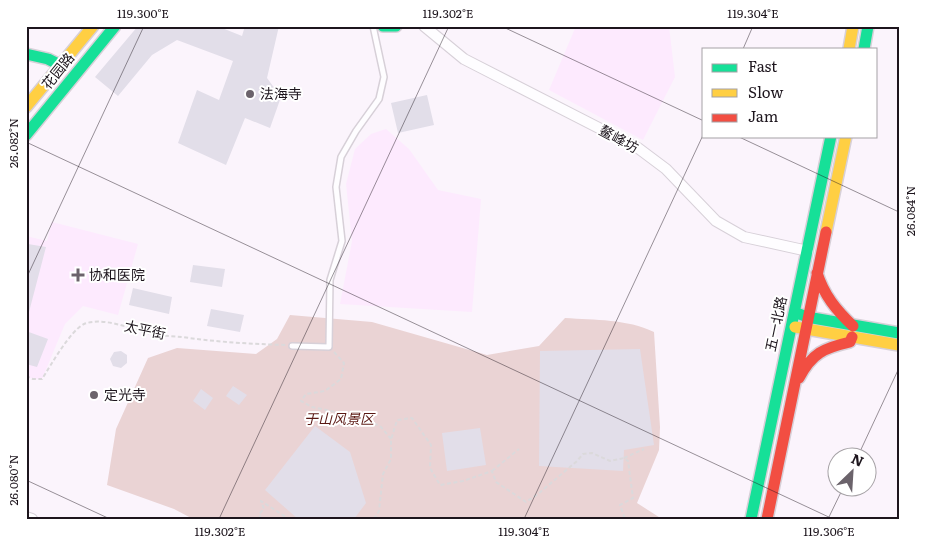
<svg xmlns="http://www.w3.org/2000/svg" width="925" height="545" font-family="Literata,'Noto Sans SC',serif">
	<rect width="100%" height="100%" fill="#fbf4fc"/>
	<path fill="#fdeafe" d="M576 26H669L675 77 643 140 549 90Z
		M386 129 409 149 438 190 481 199 472 312 340 304 352 241 346 184 355 149 371 134Z
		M52 222 138 244 118 315 83 306 65 324 42 379H33L26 376V236L47 241Z"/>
	<path fill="#ead3d4" d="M290 315 372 322 487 355 539 346 565 318C595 320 627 319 654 332L660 427 659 450 637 503 662 519H193L174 509 107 485 116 429 148 358 177 348 256 354 277 339Z"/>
	<path fill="#e2dee9" d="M138 26H217L242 36 245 26H279L267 78 281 97 270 128 245 118 226 165 178 143 197 90 219 100 233 61 177 40 152 55 118 96 95 77Z
		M427 95 434 125 398 133 391 103Z
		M28 244 46 247 29 312H26V250Z
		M193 265 225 269 222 287 190 282Z
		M133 288 172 297 169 314 129 305Z
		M211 309 244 315 240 332 207 326Z
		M26 331 48 339 37 367 26 364Z
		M640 349 654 445 624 450 623 471 539 466 540 351Z
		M121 351 127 355V363L121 368 113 366 110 359 114 352Z
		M233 386 247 395 239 405 226 396Z
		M201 389 213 398 205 410 193 401Z
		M315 426 350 452 366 503 354 519H298L265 490Z
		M480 428 486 465 447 471 442 433Z"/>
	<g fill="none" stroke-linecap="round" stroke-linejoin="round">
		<g stroke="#d7d0d8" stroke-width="8">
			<path id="lane" d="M292 346 329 347 330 280 342 241 336 187 341 157 356 131 379 99 384 77 373 26"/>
		</g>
		<g stroke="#d7d0d8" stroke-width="12">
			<path id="street" d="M424 26 464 59 638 148 666 169 716 221 744 237 808 251
				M26 517 32 519"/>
		</g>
		<g stroke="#d7d0d8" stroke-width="14">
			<path id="fast" d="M383 26H396
				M864 49 868 26
				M26 54 48 59 60 65
				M26 135 115 26
				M797 313 807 317 899 333
				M751 519 831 136"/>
		</g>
		<g stroke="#d7d0d8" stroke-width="14">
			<path id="slow" d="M849 49 853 26
				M26 107 93 26
				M826 232 846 136
				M795 327 899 345"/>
		</g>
		<g stroke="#d7d0d8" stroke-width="14">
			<path id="jam" d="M817 273C824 295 836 310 853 326
				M799 378C812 353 824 348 850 342L852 337
				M767 519 826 232"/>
		</g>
		<path stroke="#dbd9db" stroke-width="2" stroke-dasharray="4 2.5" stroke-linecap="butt" d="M334 352 344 363 341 379 325 391 306 394 301 401 312 407 364 418 381 427 391 439
			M26 376 33 379H42C51 365 70 331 84 324 102 317 126 327 144 332 156 336 170 336 182 337 217 342 251 344 286 345
			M624 458 644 449
			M492 471 519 449
			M261 519 259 514 264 509 261 501 289 519
			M374 519 379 511 383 474 391 459V440L397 420 412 418 431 445 430 468 440 485 463 481 492 471 496 482 526 502 538 494 577 461 583 454 592 453 610 461 624 458 628 461 633 498 620 505 625 519"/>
		<use href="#lane" stroke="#fefdff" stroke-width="5"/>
		<use href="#street" stroke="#fefdff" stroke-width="10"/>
		<use href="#fast" stroke="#16e098" stroke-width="11"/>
		<use href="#slow" stroke="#ffcf43" stroke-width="11"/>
		<use href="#jam" stroke="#f24e42" stroke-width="11"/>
	</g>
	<path fill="none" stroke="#1d151d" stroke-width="1" stroke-opacity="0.45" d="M501 26 704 121M743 49 753 26M737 136 899 212M26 142 833 519M26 279 144 26M857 458 899 368M26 480 110 519M219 519 449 26M524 519 704 133M828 519 843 488"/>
	<g fill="#6b636b" stroke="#fff" stroke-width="2">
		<circle cx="250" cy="94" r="5"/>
		<path d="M75.5 267.5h5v5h5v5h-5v5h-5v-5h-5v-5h5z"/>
		<circle cx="94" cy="395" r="5"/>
	</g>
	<g text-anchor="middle" stroke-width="4" stroke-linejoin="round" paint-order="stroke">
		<g font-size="14" fill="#1d151d" stroke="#fff">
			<text transform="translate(58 71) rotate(-51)" y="5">花园路</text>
			<text transform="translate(619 139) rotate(28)" y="5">鳌峰坊</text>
			<text transform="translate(776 324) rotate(-78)" y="5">五一北路</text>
			<text transform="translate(145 330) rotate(12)" y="5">太平街</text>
		</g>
		<g font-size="14" fill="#1d151d" stroke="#fff" text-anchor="start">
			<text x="260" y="99">法海寺</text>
			<text x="89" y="280">协和医院</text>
			<text x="104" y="400">定光寺</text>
		</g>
		<g font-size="14" font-style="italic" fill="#5a1813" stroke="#fff">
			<text x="339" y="424">于山风景区</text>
		</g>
	</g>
	<rect width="925" height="545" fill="none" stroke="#ffffff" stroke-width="55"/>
	<rect x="702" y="48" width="175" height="90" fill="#ffffff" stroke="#a5a1a5"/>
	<rect x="712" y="64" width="25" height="8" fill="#16e098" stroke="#a5a1a5"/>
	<text x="748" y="72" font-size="15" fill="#1d151d">Fast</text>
	<rect x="712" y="89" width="25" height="8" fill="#ffcf43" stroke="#a5a1a5"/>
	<text x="748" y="98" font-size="15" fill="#1d151d">Slow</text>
	<rect x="712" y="114" width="25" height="8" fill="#f24e42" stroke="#a5a1a5"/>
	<text x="748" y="122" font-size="15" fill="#1d151d">Jam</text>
	<g transform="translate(852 472) rotate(25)"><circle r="24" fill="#ffffff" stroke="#a5a1a5"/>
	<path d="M0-4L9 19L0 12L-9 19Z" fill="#6b636b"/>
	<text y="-8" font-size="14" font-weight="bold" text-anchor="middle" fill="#1d151d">N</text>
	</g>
	<rect x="28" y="28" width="870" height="490" fill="none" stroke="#1d151d" stroke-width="2"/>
	<g font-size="12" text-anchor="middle" fill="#1d151d">
		<text x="143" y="18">119.300°E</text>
		<text x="448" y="18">119.302°E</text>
		<text x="753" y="18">119.304°E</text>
		<text transform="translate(14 143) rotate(-90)" y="4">26.082°N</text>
		<text transform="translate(911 211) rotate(-90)" y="4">26.084°N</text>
		<text transform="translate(14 480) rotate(-90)" y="4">26.080°N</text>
		<text x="220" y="536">119.302°E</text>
		<text x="524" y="536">119.304°E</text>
		<text x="829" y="536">119.306°E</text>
	</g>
</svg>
